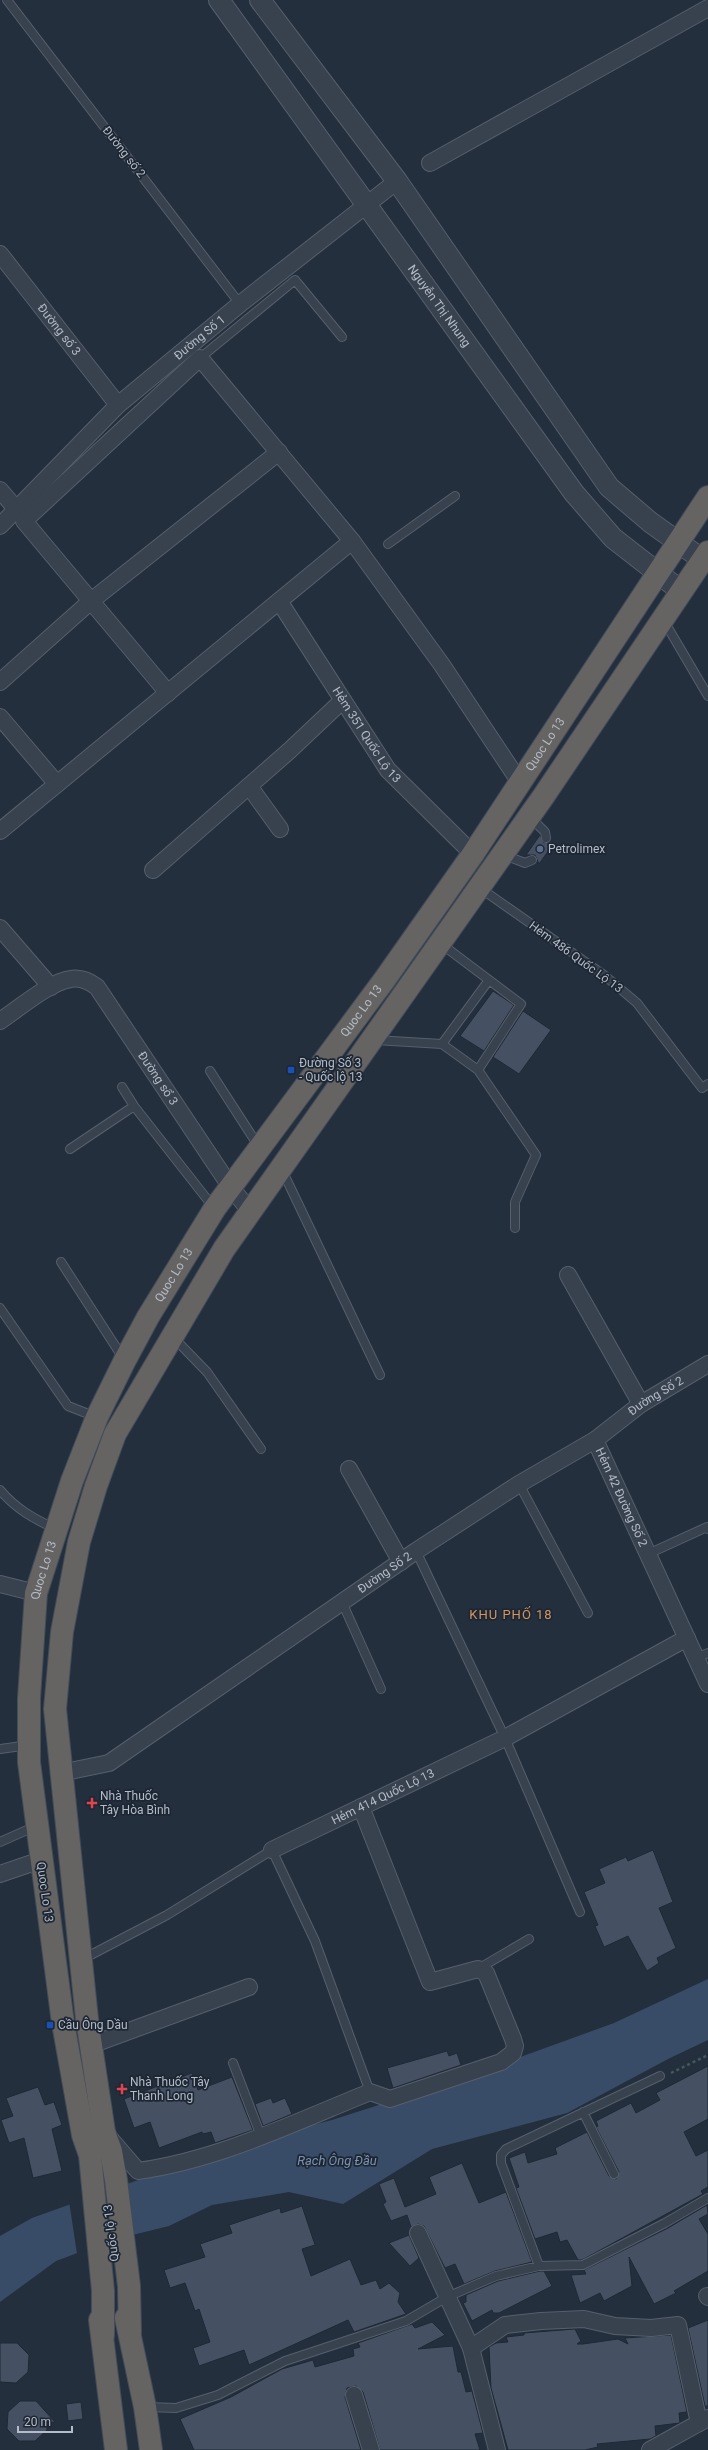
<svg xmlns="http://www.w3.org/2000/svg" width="708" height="2450" font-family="Roboto,sans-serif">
	<rect width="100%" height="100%" fill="#242f3e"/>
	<path fill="#394c67" d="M708 1979V2040L670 2058 567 2113 432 2149 343 2204 289 2192 212 2205 169 2226 112 2240 56 2261 0 2302V2236L32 2218 239 2144 332 2120 460 2079 614 2023Z"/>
	<path fill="#242f3e" d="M125 2182 113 2242 77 2254 69 2201Z"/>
	<path fill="#455162" stroke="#1f2835" d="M540 835 544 843 550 841 554 843 539 864 535 855H526Z
		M493 991 514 1005 484 1051 460 1036Z
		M523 1011 551 1030 519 1074 493 1057Z
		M653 1850 673 1902 659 1908 676 1948 657 1958 659 1963 647 1971 628 1936 604 1947 595 1926 598 1925 584 1892 605 1883 599 1869 626 1857 628 1861Z
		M447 2051 449 2056 457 2053 461 2065 393 2088 387 2068Z
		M708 2066V2119L684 2132 696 2156 708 2150V2187L701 2191 703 2194 582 2260H578L567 2240 560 2242 557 2232 535 2239 516 2188 519 2187 509 2158 525 2152 528 2163 557 2154 555 2148 587 2132 609 2176 616 2179 619 2172 596 2127 598 2126 596 2121 631 2103 636 2113 660 2100 656 2093Z
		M192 2073 198 2090 232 2077 253 2130 215 2143 211 2132 203 2134 202 2132 159 2148 150 2122 134 2128 124 2099Z
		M38 2087 45 2105 54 2102 62 2125 52 2129 62 2171 33 2178 24 2138 9 2143 1 2120 13 2116 6 2098Z
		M271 2098 273 2103 285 2098 292 2114 263 2126 255 2104Z
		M462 2163 479 2203 506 2192 532 2262 495 2271 464 2284 455 2264 445 2268 424 2226 418 2224 411 2227 407 2215 391 2221 383 2204 386 2202 379 2184 394 2178 405 2207 436 2194 429 2177Z
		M707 2205 708 2214 699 2219 708 2234V2271L674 2291 676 2293 654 2304 629 2257 632 2286 604 2301 600 2293 580 2303 571 2275 586 2274 584 2270 668 2228Z
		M302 2206 315 2245 302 2249 311 2276 350 2259 361 2285 376 2280 380 2289 389 2283 400 2293 398 2302 406 2314 354 2332 348 2320 249 2365 244 2350 199 2366 193 2348 210 2342 199 2309 195 2311 185 2283 170 2288 164 2270 205 2257 200 2244 232 2233 229 2225 280 2208 281 2213Z
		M409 2235 419 2258 410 2266 389 2243Z
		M540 2271H544L552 2286 499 2313H493L492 2310 472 2321 463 2303 466 2302V2295L498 2281Z
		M708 2320V2406H705L688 2328Z
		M432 2322 445 2335 418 2349 453 2346 458 2372H461L466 2392 472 2391 483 2433 475 2434 480 2450H380L363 2392 356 2386 347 2388 345 2397 361 2450H194L180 2419 231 2397 282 2369 313 2360 315 2367 354 2356 353 2349 360 2347 358 2343 412 2324 415 2328Z
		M575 2329 581 2341 577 2344H583L618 2339 628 2344 625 2338 671 2335 687 2412 679 2413 680 2423 655 2426 656 2436 650 2439 597 2444 598 2447 585 2450H508L491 2388 489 2347 496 2343 508 2342 506 2337 524 2335V2333Z
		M0 2343H17L29 2355 28 2372 16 2383 0 2382Z
		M20 2401H36L55 2422 47 2423V2430L35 2441H19L7 2429 8 2412Z
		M81 2402 83 2419 68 2421 66 2404Z"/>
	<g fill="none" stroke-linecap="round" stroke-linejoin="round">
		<g stroke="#565f6c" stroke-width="10">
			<path id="service" d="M7 0 240 304
				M200 358 295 280 342 337
				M388 544 455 496
				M664 621 708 696
				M530 817 545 832 546 838
				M504 855 525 863 532 860
				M480 888 604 975 637 1003 702 1088 708 1084
				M440 943 521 1004 478 1070 536 1155 515 1202V1228
				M375 1040 442 1044 489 980
				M442 1044 478 1070
				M210 1071 259 1147
				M122 1087 134 1106 214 1208
				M70 1149 134 1106
				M282 1170 380 1375
				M61 1262 123 1358
				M0 1308 68 1406 96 1417
				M173 1337 207 1372 261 1449
				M519 1484 588 1613
				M0 1490C16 1509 34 1519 56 1529
				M416 1551 505 1738 580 1912
				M648 1554 707 1527 708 1529
				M342 1602 381 1689
				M696 1658 708 1653
				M0 1749 29 1745
				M0 1842 36 1826
				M83 1959 167 1915 272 1850 315 1941 370 2092
				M478 1969 529 1939
				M233 2063 261 2136
				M583 2112 614 2174
				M539 2266 501 2163V2155L506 2149 660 2076
				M146 2407 176 2408 218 2395 285 2361 406 2321 447 2297 496 2276 539 2266 583 2265 665 2223 708 2198"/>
		</g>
		<g stroke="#565f6c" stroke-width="18">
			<g id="minor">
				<path d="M430 163 708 8"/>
				<path id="s1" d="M0 254 118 405"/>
				<path d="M0 490 17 510"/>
				<path id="s2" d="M0 526 118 405 240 304 397 181"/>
				<path id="s3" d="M279 601 388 770 473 854"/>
				<path d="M0 682 91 601 279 452"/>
				<path d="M168 693 24 521 200 358 352 541 442 665 521 784"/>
				<path d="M0 717 57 784"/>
				<path d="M249 786 280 829"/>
				<path d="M0 831 352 541"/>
				<path d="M153 870 289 751 342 701"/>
				<path d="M0 928 51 987"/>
				<path id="s4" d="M0 1021C18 1009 51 981 71 979 81 977 89 981 97 987L230 1186 249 1210"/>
				<path d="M568 1275 641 1404"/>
				<path id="s5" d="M595 1440 708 1684"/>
				<path d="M349 1469 401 1562"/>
				<path d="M0 1584 36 1593"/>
				<path id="s6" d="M60 1773 109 1763 416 1551 519 1484 595 1440 641 1404 708 1364"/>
				<path id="s7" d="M272 1850 505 1738 687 1638"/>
				<path d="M0 1874 41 1860"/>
				<path d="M91 2045 249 1987"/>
				<path d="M107 2135 138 2171C218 2160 296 2122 370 2092L390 2099 501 2062 513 2053 515 2046 513 2039 486 1973 478 1969 430 1982 361 1807"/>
				<path d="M418 2233 471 2348 497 2450"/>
				<path d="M707 2296 708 2297"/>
				<path d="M471 2348 505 2325 541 2321 584 2319 615 2326 651 2328 678 2325 699 2423"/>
				<path d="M354 2395 371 2450"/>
				<path d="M650 2450 708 2418"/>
			</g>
		</g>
		<g stroke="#565f6c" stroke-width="22">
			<g id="tertiary">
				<path id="s8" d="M219 0 574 493 613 538 681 591"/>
				<path d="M260 0 397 181 609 487 650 522 703 560"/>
			</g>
		</g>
		<g stroke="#434c59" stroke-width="24">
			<g id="trunk">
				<path d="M126 2318 145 2407 151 2450"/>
				<path d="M100 2320 116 2450"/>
				<path d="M130 2332 129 2286 116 2180 111 2151 104 2132 87 2019 55 1709 62 1632 79 1542 96 1486 115 1434 224 1249 543 797 708 552"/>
				<path id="s9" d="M103 2335V2291L90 2155 83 2135 63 2023 29 1762V1698L36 1593 72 1481 97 1417 125 1360 148 1317 215 1208 385 979 473 854 708 497"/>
			</g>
		</g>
		<path stroke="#44595c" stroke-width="2.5" stroke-dasharray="3 3" stroke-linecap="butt" d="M671 2073 708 2055"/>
		<use href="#service" stroke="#38414e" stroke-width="8"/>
		<use href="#minor" stroke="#38414e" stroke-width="16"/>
		<use href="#tertiary" stroke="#38414e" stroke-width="20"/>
		<use href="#trunk" stroke="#656462" stroke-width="22"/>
	</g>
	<circle fill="#5c6f8a" stroke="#1d2633" stroke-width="1.5" cx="540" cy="849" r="4"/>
	<g fill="#1a4fb4" stroke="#1d2633" stroke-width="1.5">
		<rect x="287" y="1066" width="8" height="8" rx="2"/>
		<rect x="46" y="2021" width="8" height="8" rx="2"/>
	</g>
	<g fill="#e0444e" stroke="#1d2633" stroke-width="1.5">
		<path d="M90 1797h4v4h4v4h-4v4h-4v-4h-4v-4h4z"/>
		<path d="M120 2083h4v4h4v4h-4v4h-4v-4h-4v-4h4z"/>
	</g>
	<g text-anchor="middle" stroke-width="3.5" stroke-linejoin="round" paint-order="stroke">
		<g font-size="12" fill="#b4bcc9" stroke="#1d2633">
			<text transform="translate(124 152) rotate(52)" y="4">Đường số 2</text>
			<text dy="4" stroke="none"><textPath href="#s8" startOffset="377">Nguyễn Thị Nhung</textPath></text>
			<text dy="4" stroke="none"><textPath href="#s1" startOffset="96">Đường số 3</textPath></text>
			<text dy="4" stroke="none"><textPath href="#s2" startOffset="275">Đường Số 1</textPath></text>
			<text dy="4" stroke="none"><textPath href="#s3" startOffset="160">Hẻm 351 Quốc Lộ 13</textPath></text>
			<text dy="4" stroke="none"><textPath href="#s9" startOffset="1744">Quoc Lo 13</textPath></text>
			<text transform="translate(576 957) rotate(36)" y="4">Hẻm 486 Quốc Lộ 13</text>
			<text dy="4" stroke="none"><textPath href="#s9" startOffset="1420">Quoc Lo 13</textPath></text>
			<text dy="4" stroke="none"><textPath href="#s4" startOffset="221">Đường sổ 3</textPath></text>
			<text dy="4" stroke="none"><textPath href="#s9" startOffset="1096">Quoc Lo 13</textPath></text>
			<text dy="4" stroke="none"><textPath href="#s6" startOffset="709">Đường Số 2</textPath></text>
			<text dy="4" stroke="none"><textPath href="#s5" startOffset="63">Hẻm 42 Đường Số 2</textPath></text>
			<text dy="4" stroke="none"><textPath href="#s9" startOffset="772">Quoc Lo 13</textPath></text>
			<text dy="4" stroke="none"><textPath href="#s6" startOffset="385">Đường Số 2</textPath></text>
			<text dy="4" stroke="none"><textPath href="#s7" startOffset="123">Hẻm 414 Quốc Lộ 13</textPath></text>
			<text transform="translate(45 1892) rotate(82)" y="4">Quoc Lo 13</text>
			<text transform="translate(111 2233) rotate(-97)" y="4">Quốc lộ 13</text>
		</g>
		<g font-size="12" fill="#b4bcc9" stroke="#1d2633" text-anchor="start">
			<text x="548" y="853">Petrolimex</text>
			<text x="299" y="1067">Đường Số 3<tspan x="299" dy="14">- Quốc lộ 13</tspan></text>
			<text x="100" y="1800">Nhà Thuốc<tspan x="100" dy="14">Tây Hòa Bình</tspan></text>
			<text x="58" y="2029">Cầu Ông Dầu</text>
			<text x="130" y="2086">Nhà Thuốc Tây<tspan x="130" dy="14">Thanh Long</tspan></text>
		</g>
		<g font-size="13" letter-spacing="1" fill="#d59563" stroke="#1d2633">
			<text x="511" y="1619">KHU PHỐ 18</text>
		</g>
		<g font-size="13" font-style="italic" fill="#7c92b1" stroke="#1d2633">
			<text x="337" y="2165">Rạch Ông Đầu</text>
		</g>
	</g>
	<path d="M18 2426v6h54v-6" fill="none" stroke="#b4bcc9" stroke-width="2"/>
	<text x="24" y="2426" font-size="12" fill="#b4bcc9" stroke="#1d2633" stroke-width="3" paint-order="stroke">20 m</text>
</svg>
